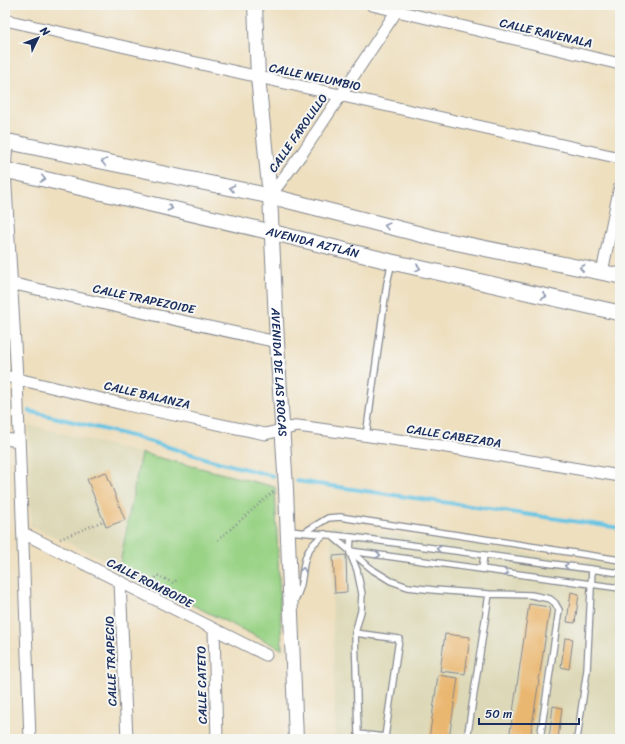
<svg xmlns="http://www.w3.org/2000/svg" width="625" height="744" font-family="Sriracha,sans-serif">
	<rect width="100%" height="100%" fill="#f6f6f2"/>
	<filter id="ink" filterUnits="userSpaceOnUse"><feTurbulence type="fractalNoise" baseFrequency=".025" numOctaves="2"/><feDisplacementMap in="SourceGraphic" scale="8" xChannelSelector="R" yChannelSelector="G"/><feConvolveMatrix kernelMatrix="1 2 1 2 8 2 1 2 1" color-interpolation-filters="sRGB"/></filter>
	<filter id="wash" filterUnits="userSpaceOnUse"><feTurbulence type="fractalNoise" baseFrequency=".012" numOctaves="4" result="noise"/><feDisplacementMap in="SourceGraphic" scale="16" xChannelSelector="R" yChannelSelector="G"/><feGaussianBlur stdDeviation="0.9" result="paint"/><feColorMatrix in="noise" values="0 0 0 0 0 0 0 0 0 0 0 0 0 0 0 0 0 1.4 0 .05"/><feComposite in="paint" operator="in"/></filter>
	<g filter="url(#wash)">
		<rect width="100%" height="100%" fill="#eedfbf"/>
		<path fill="#ddd9b8" d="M29 425 141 453 119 566 31 526Z
			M331 525 620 566V739H335Z"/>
		<path fill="#9ad386" stroke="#5a8172" d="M141 453 275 487 282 649 119 569Z"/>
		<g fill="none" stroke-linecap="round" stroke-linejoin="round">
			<path stroke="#66c4e4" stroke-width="4" d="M29 411 135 437 211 460 273 476
				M297 481 620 528"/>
		</g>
		<g id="blocks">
			<path fill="#eab771" d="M106 472 125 520 106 527 87 479Z
				M346 555 347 592 335 593 333 556Z
				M571 592 579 594 575 623 567 622Z
				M529 604 550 607 530 739H509Z
				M445 634 470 637 465 674 440 671Z
				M565 638 573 639 569 669 561 667Z
				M438 675 458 678 449 739H429Z
				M553 706 562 708 558 739H549Z
				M619 718 620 739H616Z"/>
		</g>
	</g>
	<g filter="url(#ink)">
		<use href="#blocks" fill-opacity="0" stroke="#84878e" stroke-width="1"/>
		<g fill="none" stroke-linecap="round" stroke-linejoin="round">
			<g stroke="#84878e" stroke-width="8">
				<path id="service" d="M366 436 387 283 392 262
					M289 531 351 537 620 573
					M305 532 328 518 340 517 620 560
					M331 535 350 551 620 588
					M351 537 350 551 373 570 391 581 408 587 434 590 489 594 531 595 550 599 555 603 559 610 540 739
					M350 553 357 570 362 594 361 611 355 633 358 734 385 737 399 639 355 633
					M482 569 484 555
					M293 603C311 576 292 557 325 534
					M467 739 489 594
					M577 739 587 670 592 569"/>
			</g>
			<g stroke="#84878e" stroke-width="13">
				<path id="minor" d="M372 5 620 64
					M5 20 620 158
					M7 142 5 170 17 378 30 739
					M270 196 303 152 400 6
					M602 272 620 186
					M5 282 277 342
					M5 376 127 405 265 434 298 426 441 446 620 476
					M5 439 19 441
					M23 533 266 655
					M120 582 127 739
					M214 630 217 739"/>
			</g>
			<g stroke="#84878e" stroke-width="16">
				<g id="tertiary">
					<path id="s1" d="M255 5 258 77 270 196 277 342 286 489 296 739"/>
				</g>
			</g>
			<g stroke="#84878e" stroke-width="17">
				<g id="secondary">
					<path d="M5 141 270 196 439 239 620 276"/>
					<path id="s2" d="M5 170 271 232 392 262 620 313"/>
				</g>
			</g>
			<path stroke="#84878e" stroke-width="2.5" stroke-dasharray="1 3" stroke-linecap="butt" d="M60 539 103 521
				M218 540 274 491
				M152 585 157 575 173 583 178 579"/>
			<use href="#service" stroke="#fff" stroke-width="5.5"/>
			<use href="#minor" stroke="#fff" stroke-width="11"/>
			<use href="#tertiary" stroke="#fff" stroke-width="14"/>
			<use href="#secondary" stroke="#fff" stroke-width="15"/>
		</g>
		<defs><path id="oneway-chevron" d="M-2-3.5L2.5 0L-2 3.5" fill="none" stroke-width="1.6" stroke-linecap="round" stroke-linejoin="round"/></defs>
		<g stroke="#8d97ae">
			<use href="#oneway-chevron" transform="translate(104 162) rotate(-168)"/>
			<use href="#oneway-chevron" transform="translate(43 179) rotate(13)"/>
			<use href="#oneway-chevron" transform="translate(232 188) rotate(-168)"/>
			<use href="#oneway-chevron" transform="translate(170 208) rotate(13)"/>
			<use href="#oneway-chevron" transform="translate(387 226) rotate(-166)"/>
			<use href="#oneway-chevron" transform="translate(418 268) rotate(13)"/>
			<use href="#oneway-chevron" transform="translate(582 268) rotate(-169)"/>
			<use href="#oneway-chevron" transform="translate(544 296) rotate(13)"/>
			<use href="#oneway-chevron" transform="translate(439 549) rotate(-172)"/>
			<use href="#oneway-chevron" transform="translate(378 555) rotate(8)"/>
			<use href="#oneway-chevron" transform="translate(567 566) rotate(-173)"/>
			<use href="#oneway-chevron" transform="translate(303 570) rotate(-81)"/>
			<use href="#oneway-chevron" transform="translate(506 573) rotate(8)"/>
		</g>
	</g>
	<g text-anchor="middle" stroke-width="4" stroke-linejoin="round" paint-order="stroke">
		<g font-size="12" fill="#1b2f5e" stroke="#f6f6f2">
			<text transform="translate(546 33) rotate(13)" y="4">CALLE RAVENALA</text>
			<text transform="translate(315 77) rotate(12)" y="4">CALLE NELUMBIO</text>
			<text transform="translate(298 133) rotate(-55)" y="4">CALLE FAROLILLO</text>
			<text dy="4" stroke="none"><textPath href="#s2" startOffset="316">AVENIDA AZTLÁN</textPath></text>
			<text transform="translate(144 299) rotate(12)" y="4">CALLE TRAPEZOIDE</text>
			<text dy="4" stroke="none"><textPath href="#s1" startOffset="368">AVENIDA DE LAS ROCAS</textPath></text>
			<text transform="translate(147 395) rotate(13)" y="4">CALLE BALANZA</text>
			<text transform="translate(454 436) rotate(9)" y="4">CALLE CABEZADA</text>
			<text transform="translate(150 583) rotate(27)" y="4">CALLE ROMBOIDE</text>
			<text transform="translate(111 661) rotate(-92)" y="4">CALLE TRAPECIO</text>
			<text transform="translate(202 685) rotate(-91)" y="4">CALLE CATETO</text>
		</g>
	</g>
	<rect width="625" height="744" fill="none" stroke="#f6f6f2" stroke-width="20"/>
	<g transform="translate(38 38) rotate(47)" stroke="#f6f6f2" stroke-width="3" paint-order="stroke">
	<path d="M0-3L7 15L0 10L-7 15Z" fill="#1b2f5e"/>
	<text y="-6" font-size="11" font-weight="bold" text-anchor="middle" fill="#1b2f5e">N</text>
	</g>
	<path d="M479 718v6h100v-6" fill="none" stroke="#1b2f5e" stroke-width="2"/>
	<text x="485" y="718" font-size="12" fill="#1b2f5e" stroke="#f6f6f2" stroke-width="3" paint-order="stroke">50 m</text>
</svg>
